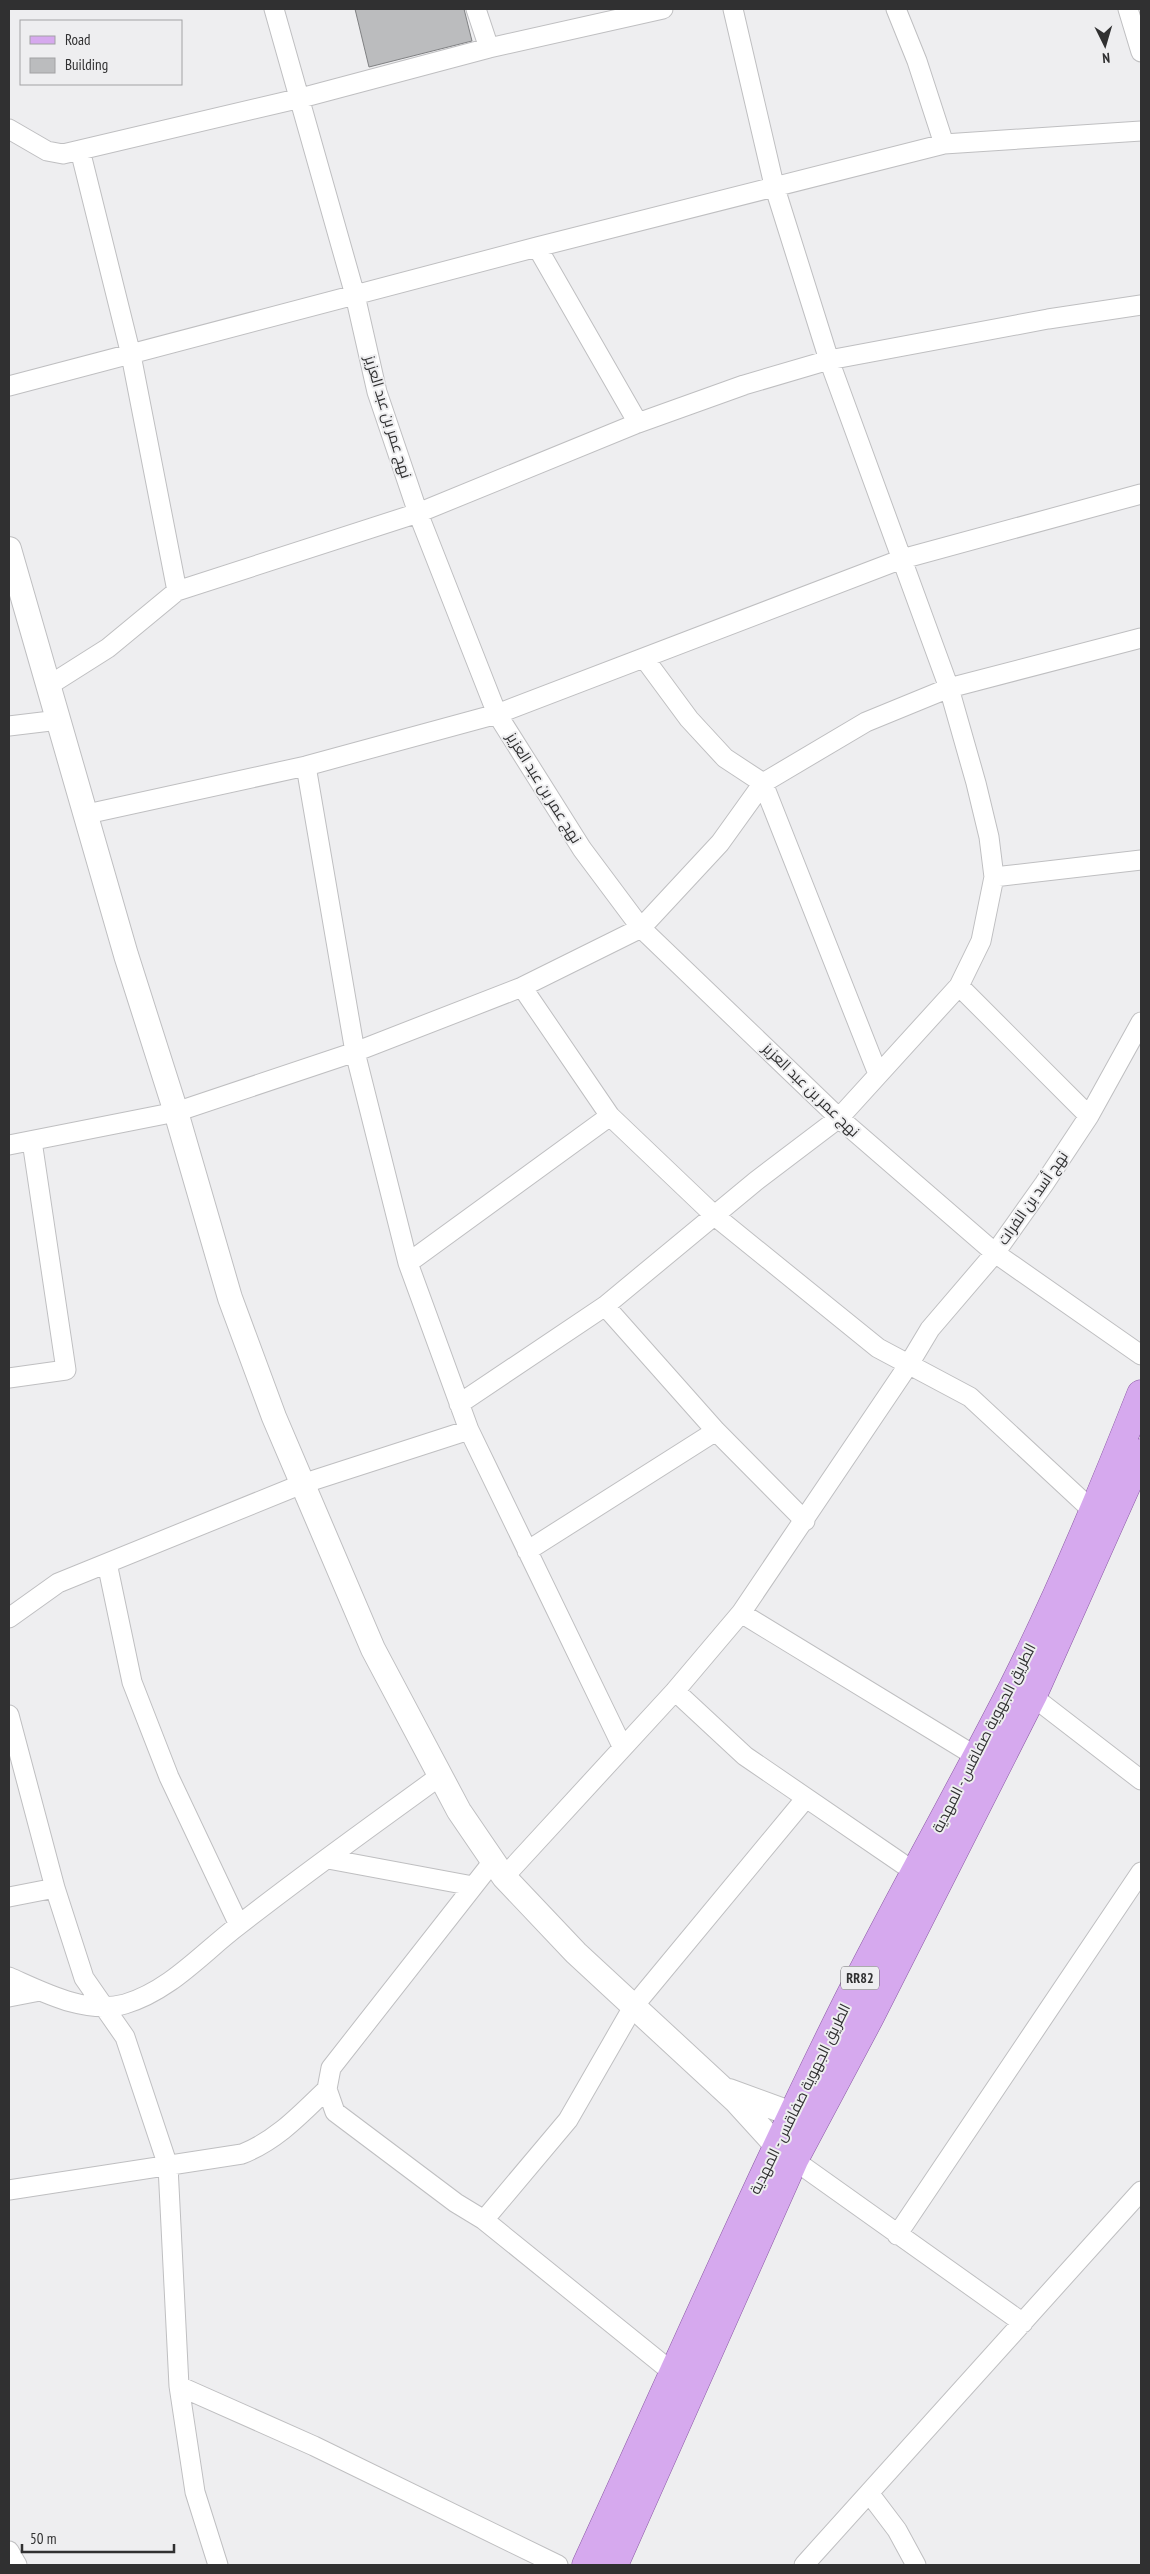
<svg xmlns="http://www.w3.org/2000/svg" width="1150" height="2574" font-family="'PT Sans Narrow',Cairo,sans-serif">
	<rect width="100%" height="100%" fill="#eeeef0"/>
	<path fill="#bbbcbe" stroke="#808183" d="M355 9H464L472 41 369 67Z"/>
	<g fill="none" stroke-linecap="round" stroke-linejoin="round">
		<g stroke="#bfbfc1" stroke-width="21">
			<path id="minor" d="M274 9 355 295 377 392 418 513 497 714 582 849 641 928 839 1118 995 1253 1141 1355
				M476 9 489 48
				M896 9 917 61 944 144
				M1128 9 1141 52
				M9 129 47 151 63 154 301 98 489 48 663 9
				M80 150 131 355 177 591 418 513 638 423 744 385 829 360 1048 319 1141 305
				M537 247 638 423
				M9 386 537 247 944 144 1141 131
				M644 658 689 719 725 758 763 783 878 1074
				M48 686 108 648 177 591
				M9 726 59 720
				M306 766 355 1052 408 1263 469 1430 622 1746
				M87 814 306 766 497 714 902 559 1141 494
				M994 877 1141 860
				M959 986 1089 1116
				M522 987 610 1116 715 1216 878 1348 970 1397 1094 1512
				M9 1145 176 1112 355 1052 522 987 641 928 720 843 763 783 866 722 949 688 1141 638
				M408 1263 610 1116
				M605 1306 716 1431 805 1521
				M9 1378 66 1370 32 1141
				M459 1404 605 1306 756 1181 839 1118 959 986 981 941 994 877 989 837 976 783 949 688 829 360 774 185 733 9
				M527 1551 716 1431
				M107 1563 132 1682 169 1777 239 1925
				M741 1613 977 1757
				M9 1618 58 1583 302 1484 469 1430
				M1023 1689 1141 1780
				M675 1691 745 1756 913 1871
				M9 1715 55 1888 84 1978 125 2037 168 2166 179 2386 195 2492 218 2565
				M328 1859 473 1886
				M504 1877 675 1691 741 1613 909 1364 930 1329 995 1253 1044 1184 1089 1116 1141 1022
				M9 1897 55 1888
				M9 1977C43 1992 86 2015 125 2004 171 1990 202 1953 239 1925 305 1873 373 1825 440 1776
				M9 1997 40 1991
				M794 2160 1023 2323
				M9 2190 242 2154C277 2140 300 2115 327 2089
				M484 2220 456 2203 335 2112 327 2089 331 2068 494 1860
				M897 2235 1141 1872
				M672 2372 484 2220 568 2120 633 2007 806 1798
				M179 2386 314 2446 558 2565
				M869 2493 897 2530 916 2565
				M9 2551 17 2565
				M804 2565 1141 2191"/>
		</g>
		<g stroke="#bfbfc1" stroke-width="26">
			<path id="tertiary" d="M9 549 126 955 176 1112 230 1298 274 1417 373 1649 459 1811 504 1877 576 1953 736 2101 777 2146 791 2158
				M729 2091 792 2114 809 2123"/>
		</g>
		<g stroke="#8a59a4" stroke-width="29">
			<path id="primary" d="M586 2565C672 2378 754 2189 846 2004 900 1897 959 1793 1013 1687 1061 1592 1102 1493 1141 1394
				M614 2565 794 2160 870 2017 1033 1695 1141 1453"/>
		</g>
		<use href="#minor" stroke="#fff" stroke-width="19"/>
		<use href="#tertiary" stroke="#fff" stroke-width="24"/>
		<use href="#primary" stroke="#d6a9ee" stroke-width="28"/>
	</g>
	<g text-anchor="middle" stroke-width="4" stroke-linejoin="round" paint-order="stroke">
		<rect fill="#eeeef0" stroke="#69696a" stroke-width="1" x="841" y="1966.5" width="38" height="23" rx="4"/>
		<g font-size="14" font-weight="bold" fill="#303031">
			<text x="860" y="1983">RR82</text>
		</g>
		<g font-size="15" fill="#303031" stroke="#eeeef0">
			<text transform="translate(388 417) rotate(73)" y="5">نهج عمر بن عبد العزيز</text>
			<text transform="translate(544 788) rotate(58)" y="5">نهج عمر بن عبد العزيز</text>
			<text transform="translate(811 1090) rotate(44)" y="5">نهج عمر بن عبد العزيز</text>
			<text transform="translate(1033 1198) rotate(-55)" y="5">نهج أسد بن الفرات</text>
			<text transform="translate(984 1738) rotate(-63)" y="5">الطريق الجهوية صفاقس - المهدية</text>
			<text transform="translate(800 2099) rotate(-64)" y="5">الطريق الجهوية صفاقس - المهدية</text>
		</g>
	</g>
	<rect width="1150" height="2574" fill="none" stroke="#303031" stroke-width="20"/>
	<rect x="20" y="20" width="162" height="65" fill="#eeeef0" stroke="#a2a2a4"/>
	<rect x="30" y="36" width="25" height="8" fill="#d6a9ee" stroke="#a2a2a4"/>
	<text x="65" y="45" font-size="15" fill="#303031">Road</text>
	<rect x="30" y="58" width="25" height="15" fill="#bbbcbe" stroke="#a2a2a4"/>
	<text x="65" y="70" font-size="15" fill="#303031">Building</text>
	<g transform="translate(1105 45) rotate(175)" stroke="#eeeef0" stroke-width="4" paint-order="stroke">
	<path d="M0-4L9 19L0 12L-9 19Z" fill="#303031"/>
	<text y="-8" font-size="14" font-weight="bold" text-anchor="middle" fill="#303031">N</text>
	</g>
	<path d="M22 2544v8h152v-8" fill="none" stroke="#303031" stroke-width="2.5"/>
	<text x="30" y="2544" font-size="15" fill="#303031" stroke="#eeeef0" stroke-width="4" paint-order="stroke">50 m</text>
</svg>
